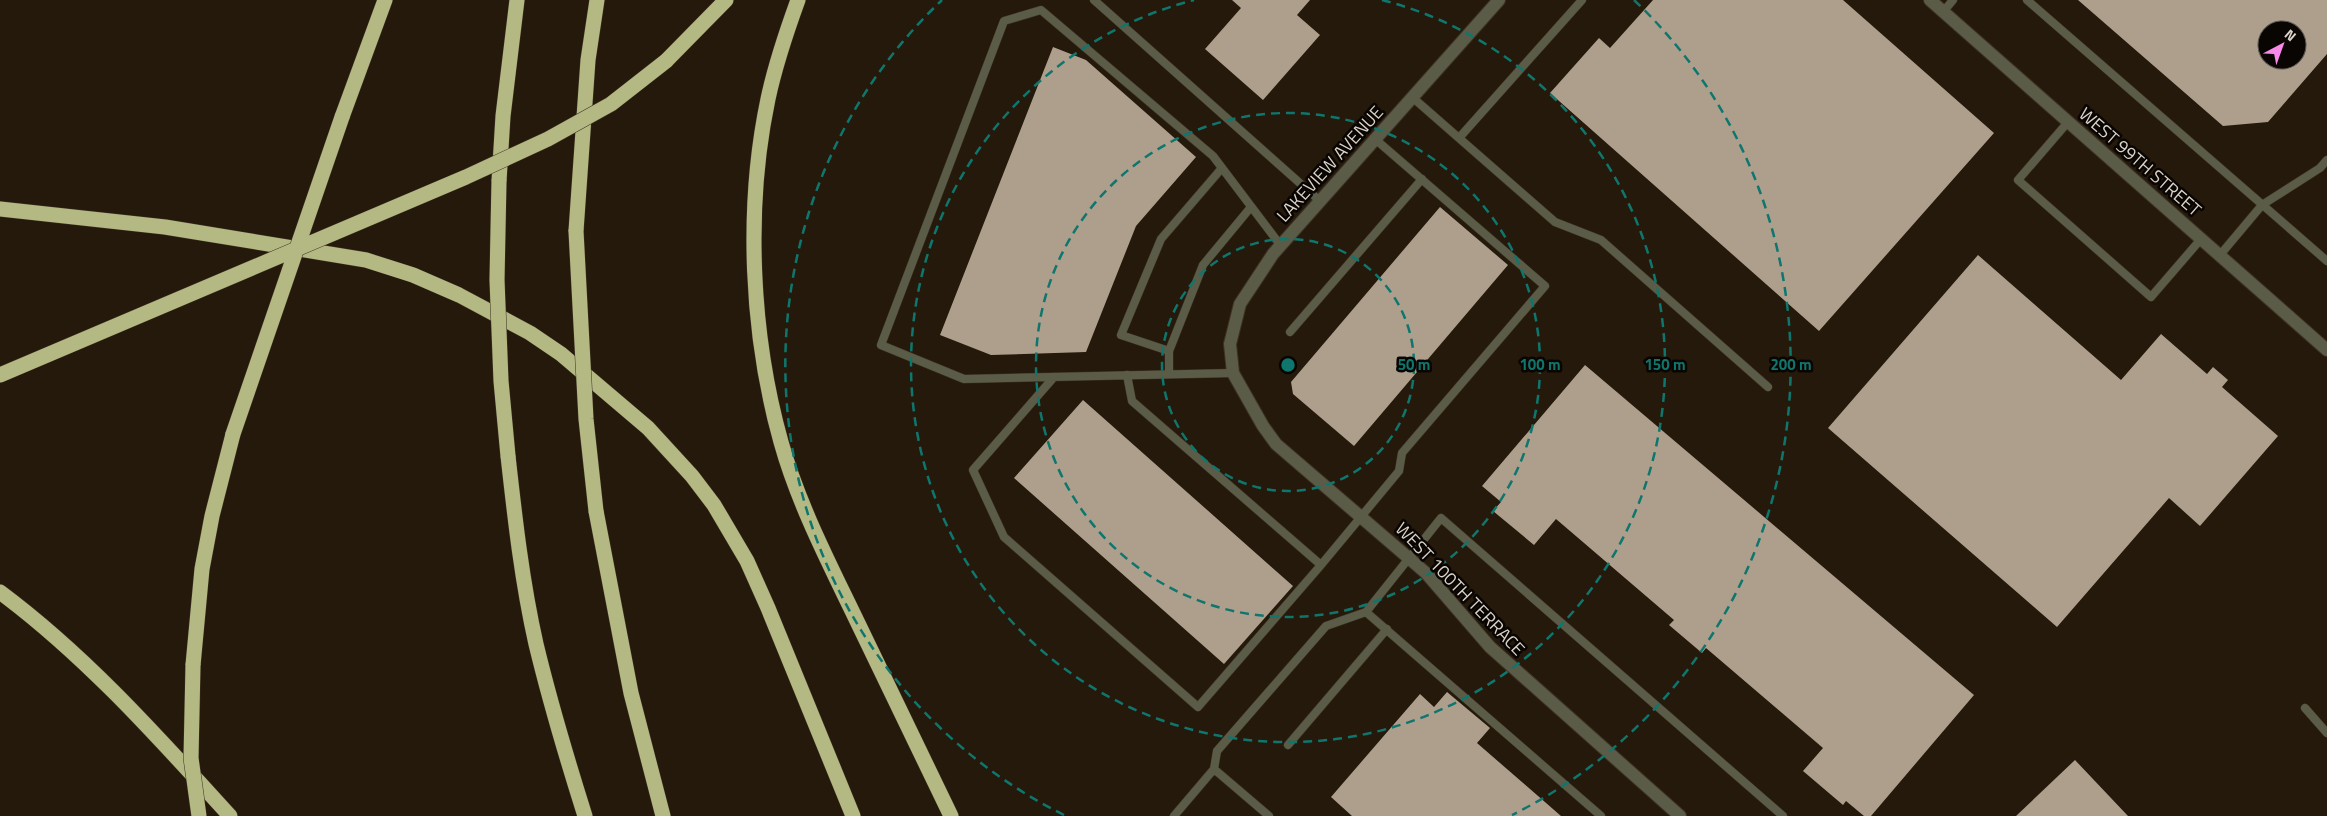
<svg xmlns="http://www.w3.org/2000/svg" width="2327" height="816" font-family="'Titillium Web',sans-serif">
	<rect width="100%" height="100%" fill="#24190a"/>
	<path fill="#ae9f8d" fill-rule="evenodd" d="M1232 0H1310L1297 15 1320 35 1263 100 1205 49 1241 8Z
		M1653 0H1843L1994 133 1819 331 1550 93 1599 38 1610 48Z
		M2078 0H2327V54L2268 122 2223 126ZM2267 30H2297V60H2267Z
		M1053 47 1086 60 1196 157 1136 226 1086 352 991 355 940 335Z
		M1440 207 1508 265 1354 446 1293 394 1291 382Z
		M1978 255 2121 380 2161 334 2207 374 2213 367 2228 380 2222 387 2278 436 2200 526 2169 498 2057 627 1828 428Z
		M1585 365 1974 695 1871 816H1864L1846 801 1843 805 1803 771 1823 748 1706 648 1702 653 1669 625 1674 620 1556 519 1534 545 1493 511 1501 502 1482 486Z
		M1083 400 1293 586 1224 664 1014 478Z
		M1447 692 1490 728 1477 743 1561 816H1352L1331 797 1420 694 1434 707Z
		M2075 760 2128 816H2016Z"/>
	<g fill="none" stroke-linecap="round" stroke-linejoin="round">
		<g stroke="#3e3325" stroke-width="9">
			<path id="service" d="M1094 0 1320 201
				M2027 0 2327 261
				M1943 12 1953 0
				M1412 97 1555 222 1601 240 1768 387
				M2068 122 2018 180 2151 297 2201 239
				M1459 138 1582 0
				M2220 255 2262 205 2320 168 2327 160
				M1290 332 1422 179
				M1169 351 1203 265 1251 207
				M1233 373 964 379 881 345 1004 21 1041 10 1213 156 1281 246
				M1169 374V351L1121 335 1161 239 1222 168
				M1127 375 1132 401 1321 565 1399 471 1402 453 1545 286 1375 139
				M1054 377 973 470 1004 537 1198 707 1321 565
				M2305 708 2327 733
				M1288 745 1387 629
				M1174 816 1214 769
				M1269 816 1214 769 1217 751 1326 626 1366 612
				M1601 816 1366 612 1441 518 1783 816"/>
		</g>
		<g stroke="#3e3325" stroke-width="14">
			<path id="minor" d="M1499 0 1273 254 1240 304 1230 344 1233 373 1263 426 1276 444 1426 573 1490 647 1680 816"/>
		</g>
		<g stroke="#3e3325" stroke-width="14">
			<path id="tertiary" d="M1930 0 2327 350"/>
		</g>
		<g stroke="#3e3325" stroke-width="16">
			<path id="motorway" d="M798 0C786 33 775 66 768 99 745 208 751 335 781 442 798 503 828 561 855 617 887 684 919 750 951 816
				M666 61 726 0
				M342 117 385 0
				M499 181 503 116 517 0
				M0 209 165 227 366 260 413 275 459 295 530 333 561 354 648 428 692 476 714 505 747 561 768 608 853 816
				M576 231 588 60 597 0
				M508 456C515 519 522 582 536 644 550 702 567 759 585 816
				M596 511 631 693 663 816
				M0 592C86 656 158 737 230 816
				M193 665 202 569 212 516 233 434"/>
		</g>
		<use href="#service" stroke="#5a5c48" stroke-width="8"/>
		<use href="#minor" stroke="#5a5c48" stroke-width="12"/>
		<use href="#tertiary" stroke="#5a5c48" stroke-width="12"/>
		<use href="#motorway" stroke="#b4b984" stroke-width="15"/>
		<g stroke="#3e3325" stroke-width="16" stroke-linecap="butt">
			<path id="motorway-bridge" d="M499 181 497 280 501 381 508 456
				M576 231 586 419 596 511
				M0 375 466 177 548 139 611 104 666 61
				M233 434 342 117
				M193 665 191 758 199 816"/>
		</g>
		<use href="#motorway-bridge" stroke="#b4b984" stroke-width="15"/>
	</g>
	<g fill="none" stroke="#0f766e" stroke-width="2.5" stroke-dasharray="9 6">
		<circle cx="1288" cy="365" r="126"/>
		<circle cx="1288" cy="365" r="252"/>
		<path d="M1382 0A377 377 0 1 1 1194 0"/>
		<path d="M1064 815A503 503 0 0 1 942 0M1634 0A503 503 0 0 1 1512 815"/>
	</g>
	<g text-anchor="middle" stroke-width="5" stroke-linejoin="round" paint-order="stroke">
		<g font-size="18" fill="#dbd3c9" stroke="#090502">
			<text transform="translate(2140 162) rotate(41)" y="6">WEST 99TH STREET</text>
			<text transform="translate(1330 164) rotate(-48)" y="6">LAKEVIEW AVENUE</text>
			<text transform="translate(1460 589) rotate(46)" y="6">WEST 100TH TERRACE</text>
		</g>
	</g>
	<circle cx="1288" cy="365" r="8" fill="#0f766e" stroke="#090502" stroke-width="2.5"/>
	<g font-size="15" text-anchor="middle" font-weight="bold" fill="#0f766e" stroke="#090502" stroke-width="5" stroke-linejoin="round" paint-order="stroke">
		<text x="1414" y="370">50 m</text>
		<text x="1540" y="370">100 m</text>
		<text x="1665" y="370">150 m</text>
		<text x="1791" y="370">200 m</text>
	</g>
	<g transform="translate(2282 45) rotate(41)"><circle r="24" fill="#090502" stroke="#5d5752"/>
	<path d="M0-4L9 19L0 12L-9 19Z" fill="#f888ea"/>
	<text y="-8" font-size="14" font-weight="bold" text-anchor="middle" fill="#dbd3c9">N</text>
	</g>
</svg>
